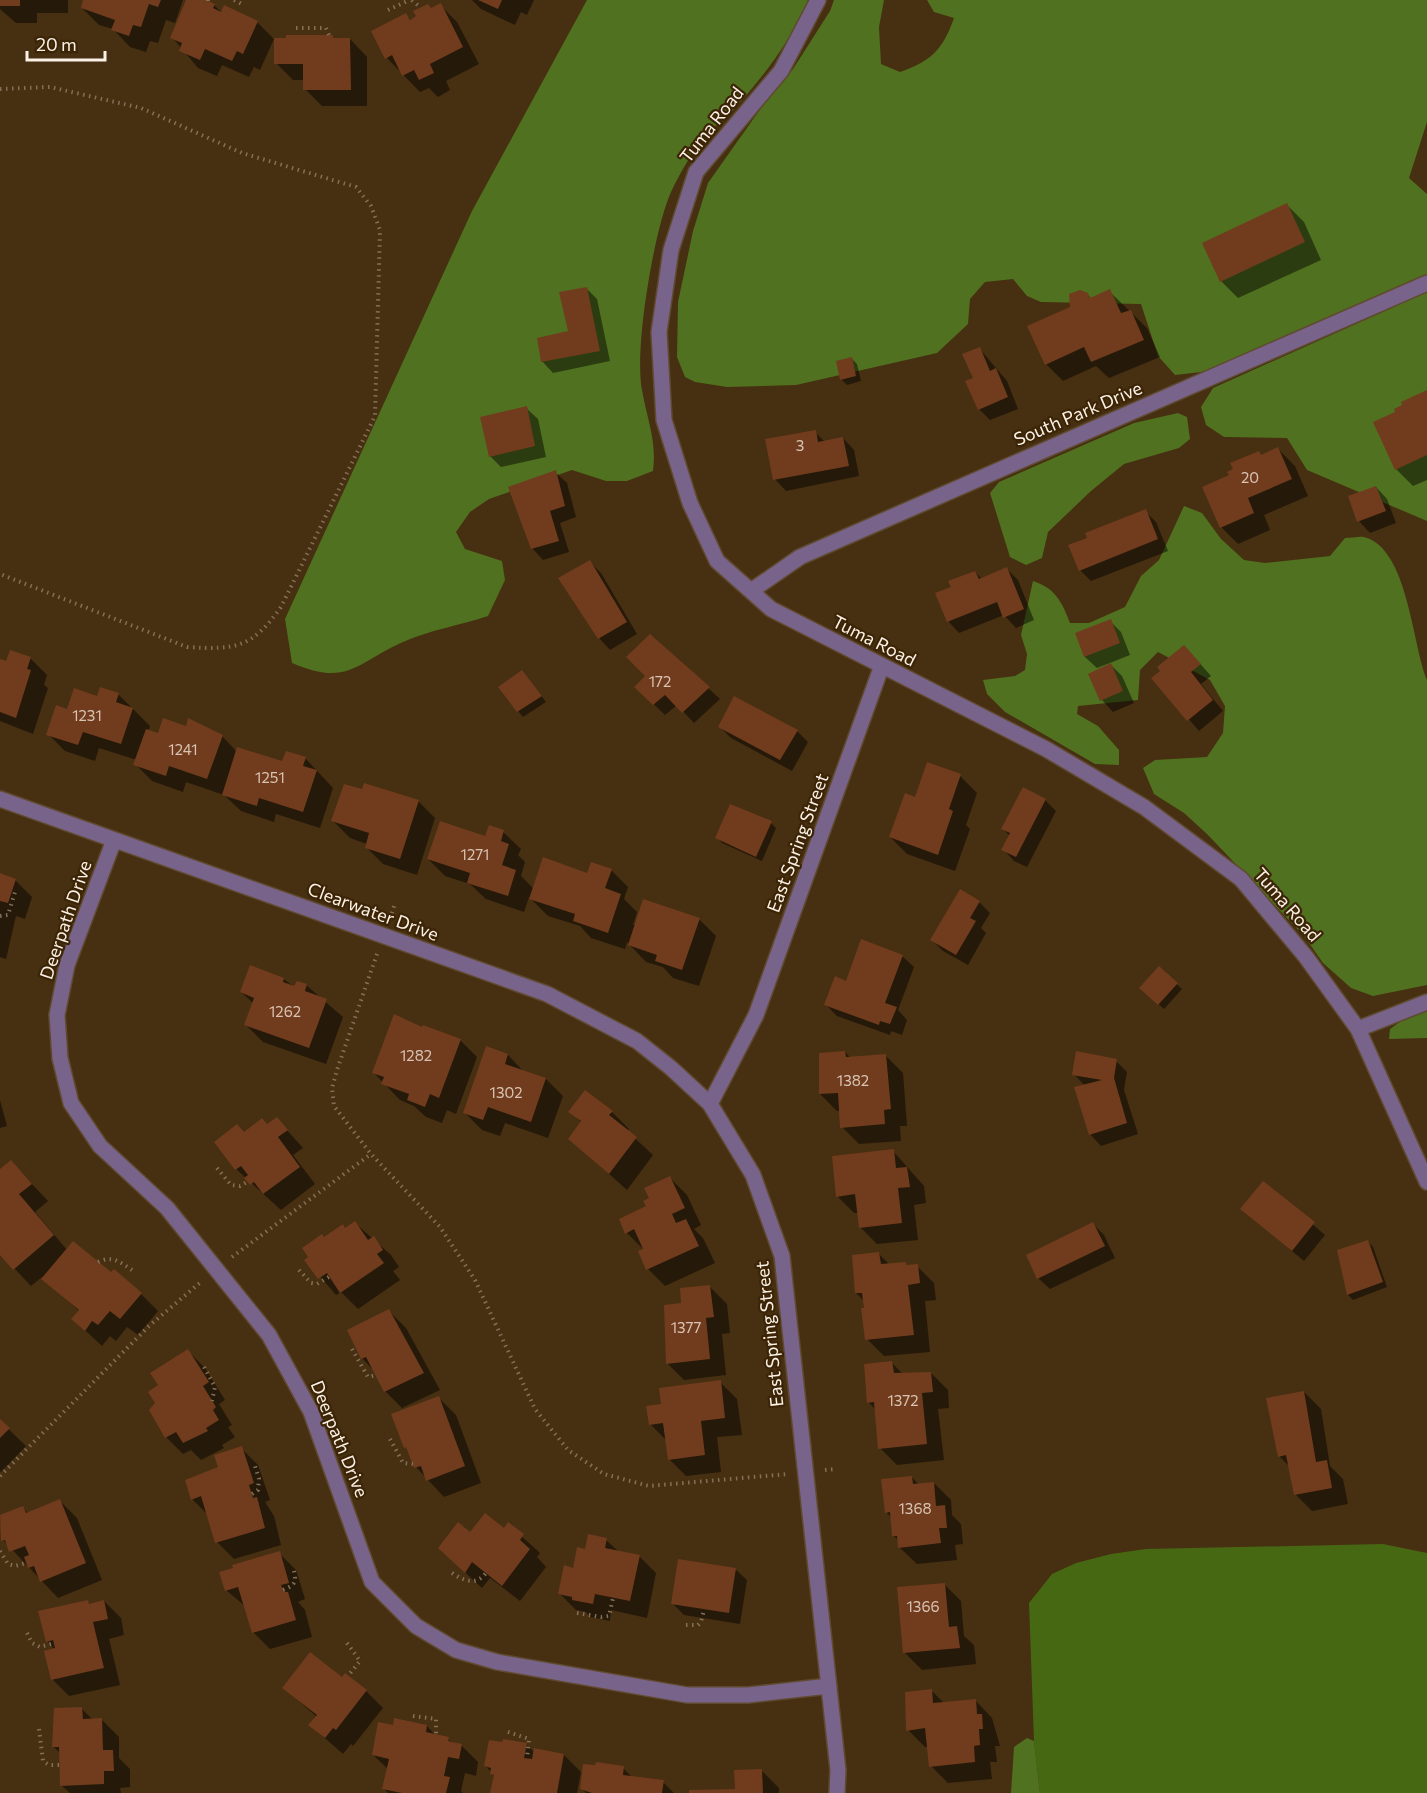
<svg xmlns="http://www.w3.org/2000/svg" width="1427" height="1793" font-family="Commissioner,sans-serif">
	<rect width="100%" height="100%" fill="#472f11"/>
	<path fill="#476813" d="M1383 1544 1427 1553V1793H1040L1034 1741 1029 1603 1052 1574 1076 1563 1111 1554 1146 1549Z"/>
	<path fill="#50711f" d="M587 0H808C791 41 764 76 734 109 724 120 710 129 701 141 690 156 679 175 671 192 654 230 634 349 642 390 647 419 657 441 653 471L627 481H606L572 470 489 499 470 512 456 532 465 549 502 561 505 580 488 616C461 625 430 630 403 642 356 663 348 687 292 663L285 619 472 211Z
		M834 0H884L879 27 881 64 900 72C932 61 943 49 954 18L934 12 927 0H1427V122L1409 178 1427 194V275L1210 371 1175 375 1158 356 1141 304 1041 302 1027 296 1013 279 985 282 970 299 968 324 937 353 796 385 727 387 695 382 685 377 677 357 678 302 693 231 708 183 761 108 793 69 830 11Z
		M1427 292V521L1307 470 1287 438 1224 437 1206 425 1201 407 1213 388Z
		M1178 413 1187 417 1190 439 1179 448 1124 464 1091 491 1048 532 1042 558 1026 565 1010 557 990 493 999 482 1134 423Z
		M1184 506 1202 513 1221 539 1244 560 1265 563 1330 556 1345 538C1351 538 1359 536 1364 537 1408 548 1412 644 1427 680V985L1373 996 1351 988 1323 963 1304 936 1207 834 1184 813 1154 794 1143 768 1155 760 1207 757 1223 733 1225 706 1210 680 1158 652 1140 670 1138 700 1078 706 1077 714 1098 726 1119 750V765L1095 764 1005 712 987 694 983 680 1015 676 1025 670 1027 654 1021 635 1033 581C1055 588 1062 602 1070 623H1089L1125 607 1141 576 1159 560Z
		M1427 1011V1038L1389 1039 1390 1029 1401 1021Z
		M1027 1738 1034 1741 1040 1793H1011L1014 1747Z"/>
	<path fill="#0007" d="M0 0H68V13H37V23H16L0 9Z
		M85 0H183L175 23 166 20 158 43 150 41 146 52 130 47 113 29 99 25 82 8Z
		M188 0 214 5 222 13 257 22 274 39 260 70 254 67 249 77 222 65 217 76 198 68 172 37Z
		M472 0H534L527 15 521 12 515 25 481 9Z
		M440 5 457 22 479 64 446 81 450 90 438 97 429 88 420 92 387 58 406 15 411 20Z
		M332 37 335 39H350L367 57V106H322L305 89V80H293L276 63Z
		M1287 205 1304 222 1321 260 1238 298 1221 281Z
		M586 288 597 299 610 361 553 373 542 361 570 332Z
		M1109 291 1147 328 1160 357 1109 378 1096 366 1063 381 1046 364 1072 308 1087 294 1092 299Z
		M979 348 1007 381 1018 409 990 420 979 409Z
		M852 359 857 364 861 381 847 385 841 379Z
		M1427 392V480L1413 486 1396 469 1397 413Z
		M526 408 538 419 546 457 501 467 490 456Z
		M815 432 825 442 843 438 854 450 859 476 786 491 775 479Z
		M1278 449 1295 466 1308 496 1264 515 1270 530 1238 544 1221 527 1231 476Z
		M555 472 567 483 576 517 560 523 569 552 543 560 532 548Z
		M1376 487 1387 499 1396 523 1370 533 1359 521 1350 497Z
		M1145 511 1156 522 1168 551 1091 581 1080 570Z
		M590 562 601 573 637 634 610 650 599 638Z
		M1007 569 1018 580 1034 620 1016 628 1004 615 959 633 948 621 952 588 975 572 982 579Z
		M1110 621 1121 632 1130 655 1097 668 1085 657 1077 634Z
		M651 636 720 699 694 723 677 705 665 715 636 687 647 676Z
		M30 658 47 675 44 685 48 688 33 734 0 721V661L7 663Z
		M1195 658 1211 676 1201 684 1223 711 1199 731 1154 678Z
		M1111 665 1122 676 1134 703 1113 712 1102 700 1090 675Z
		M527 677 546 702 523 717 518 711Z
		M118 694 150 726 148 731 159 735 186 728 189 720 222 736 237 752 283 763 305 758 333 788 320 828 276 814 274 822 241 811 224 795 186 782 183 792 152 781 135 764 137 760 99 748 95 761 65 751 48 734 68 710 98 698Z
		M720 727 797 731 808 742 792 771 731 738Z
		M960 776 977 793 966 825 970 829 955 871 907 854 890 837 916 798Z
		M1045 800 1056 811 1027 867 1014 861 1003 849 1010 836 1003 829Z
		M418 801 435 818 417 875 383 864 366 847 367 844 350 838 333 821Z
		M771 823 776 828 762 861 722 843 717 837Z
		M503 832 521 849 518 855 525 862 521 876 534 889 611 870 628 887 624 899 637 912 633 925 699 919 716 936 699 986 673 978 663 967 646 962 627 942 625 949 591 938 580 926 548 916 529 897 524 912 486 899 470 884 445 876 428 859Z
		M0 875 15 880 32 897 25 919 16 916 6 959 0 957Z
		M979 902 990 913 981 928 986 933 968 965 943 951 932 940Z
		M902 956 914 967 898 1010 907 1020 902 1035 891 1031 890 1035 837 1016 826 1005 846 983Z
		M1159 968 1182 989 1164 1009 1146 993Z
		M284 979 295 988 306 985 343 1017 326 1064 263 1042 246 1025 254 1004 241 992Z
		M423 1030 460 1040 477 1057 456 1114 447 1110 442 1123 426 1117 414 1106 400 1100 373 1072Z
		M487 1048 508 1055 524 1072 546 1079 563 1096 548 1138 505 1123 500 1136 482 1130 465 1113Z
		M845 1052 851 1058 886 1056 903 1073 907 1126H900L901 1141 859 1144 842 1127 840 1111H837L820 1094Z
		M1116 1061 1127 1072 1124 1090 1138 1134 1101 1146 1090 1134 1085 1086 1074 1074Z
		M0 1100 7 1126 0 1128Z
		M570 1111 612 1112 629 1129 627 1131 653 1155 627 1190 570 1139 582 1123Z
		M277 1119 303 1148 293 1155 315 1184 281 1210 236 1169 216 1142 268 1126Z
		M893 1151 924 1186 926 1203 914 1205 918 1240 877 1244 860 1227 859 1213H854L837 1196Z
		M11 1162 48 1201 35 1212 67 1250 141 1294 158 1311 138 1335 127 1327 116 1341 110 1336 102 1346 73 1319 79 1311 42 1277 31 1286 0 1253V1171Z
		M670 1178 687 1195 701 1225 694 1229 703 1238 715 1263 665 1286 648 1269 644 1250 627 1233Z
		M1264 1183 1325 1235 1304 1261 1242 1209Z
		M355 1223 391 1255 399 1267 393 1271 400 1280 358 1309 341 1292 336 1295 306 1260 324 1239Z
		M1093 1224 1104 1235 1115 1258 1050 1289 1038 1278Z
		M1368 1242 1373 1247 1387 1287 1353 1300 1348 1295Z
		M879 1254 890 1265 917 1266 934 1283 936 1300 925 1301 930 1352 884 1356 867 1339 864 1301 856 1293Z
		M710 1287 727 1304 730 1333 722 1334 726 1375 684 1380 667 1363 683 1304Z
		M389 1311 406 1328 440 1390 402 1408 385 1391 375 1372 362 1358Z
		M188 1351 205 1368 225 1400 219 1404 232 1425 228 1427 235 1437 222 1445 224 1448 201 1460 191 1450 183 1454 166 1437 156 1403 160 1385Z
		M891 1362 903 1374 931 1373 948 1390 949 1408 938 1409 944 1460 897 1465 880 1448 876 1410 868 1402Z
		M720 1382 737 1399 742 1435 717 1437 721 1472 686 1476 669 1459 667 1441 650 1424 663 1405Z
		M1304 1392 1321 1409 1330 1466 1343 1479 1348 1504 1312 1511 1295 1494 1290 1467 1279 1456Z
		M439 1398 456 1415 481 1483 444 1497 416 1467Z
		M0 1421 26 1446 1 1472 0 1471Z
		M241 1448 258 1465 270 1500 265 1502 274 1516 281 1545 234 1559 217 1542 208 1515 192 1499Z
		M912 1477 919 1485 934 1483 951 1500 952 1515 961 1524 963 1544 955 1545 957 1560 917 1564 899 1547V1541L894 1536 892 1518 886 1512Z
		M60 1501 77 1518 102 1580 58 1598 3 1540 0 1517 22 1507 28 1513Z
		M508 1524 540 1553 537 1557 546 1567 520 1601 490 1578 482 1588 457 1565 470 1534 504 1530Z
		M606 1540 619 1552 639 1556 656 1573 647 1618 611 1610 610 1621 590 1617 586 1612 576 1610 559 1593 587 1550Z
		M279 1553 296 1570 305 1599 298 1602 305 1610 312 1637 270 1649 253 1632 246 1607 226 1590Z
		M735 1569 747 1580 740 1624 684 1615 673 1604Z
		M944 1584 961 1601 964 1636 974 1645 976 1664 922 1670 905 1653Z
		M87 1601 90 1605 104 1601 121 1618 124 1635 109 1639 120 1685 69 1696 52 1679 55 1650 47 1641Z
		M342 1679 366 1691 383 1708 353 1746 351 1744 343 1754 310 1725 317 1717 284 1688Z
		M932 1691 945 1704 975 1700 992 1718 1000 1746H995L997 1762H990L992 1779 948 1783 931 1766 929 1747H925L908 1730Z
		M82 1709 93 1720H102L119 1737V1758L130 1769V1787L120 1788 121 1793H70L61 1785 60 1753 53 1746Z
		M427 1726 436 1736 461 1745 478 1762 476 1776 465 1773 461 1791 463 1793H388L384 1789 388 1769 373 1755 394 1727Z
		M526 1744 535 1753 564 1755 581 1772 577 1793H493L495 1777 486 1766Z
		M623 1768 633 1778 663 1782 674 1793H586L582 1789Z
		M762 1771 779 1788V1793H690L736 1790Z"/>
	<path fill="#713c1d" d="M0 0H20V6H0Z
		M83 0H161L158 7 149 4 141 27 133 25 129 36 111 30 115 20 81 8Z
		M186 0H206L215 4 213 8 221 12 224 5 258 21 243 54 237 51 232 61 205 49 200 60 179 51 182 43 170 38Z
		M478 0H502L498 9Z
		M441 3 463 47 430 64 434 73 419 80 414 70 402 76 392 55 385 59 371 31 406 13 410 20 416 16 413 11 428 4 431 8Z
		M286 35H333V38H350L351 90H303V64H274V38H286Z
		M1287 203 1305 242 1220 282 1202 243Z
		M587 287 600 351 541 362 537 338 568 331 559 292Z
		M1110 289 1121 313 1131 310 1144 340 1091 362 1084 347 1045 365 1027 326 1070 307 1069 294 1080 290 1088 293 1090 298Z
		M980 347 990 371 996 368 1008 397 978 410 965 381 973 378 962 354Z
		M852 357 856 376 840 380 836 361Z
		M1427 390V455L1395 470 1373 422 1395 412 1394 409 1402 405 1401 402Z
		M527 406 535 446 489 457 480 417Z
		M816 430 818 442 843 437 849 466 773 480 765 439Z
		M1278 447 1292 479 1248 498 1254 513 1220 528 1202 487 1229 475 1227 472 1233 469 1230 463 1259 451 1261 455Z
		M556 470 565 506 550 511 559 541 531 549 508 487Z
		M1376 486 1386 511 1357 522 1348 496Z
		M1146 509 1158 539 1079 571 1068 545 1087 538 1085 533Z
		M590 560 627 622 598 639 558 578Z
		M1007 567 1024 609 1003 618 997 602 947 622 935 593 951 587 948 581 975 571 979 579Z
		M1111 619 1120 643 1084 657 1075 633Z
		M650 634 710 687 682 713 665 695 653 705 634 687 645 676 626 657Z
		M1184 645 1201 664 1191 672 1213 700 1187 721 1151 678 1160 671 1157 667Z
		M10 650 31 657 27 669 31 670 16 718 0 712V659L6 661Z
		M1111 663 1123 691 1100 701 1088 674Z
		M522 670 542 696 517 712 498 687Z
		M100 687 119 693 116 702 133 708 121 744 83 732 78 745 46 735 56 705 67 709 74 688 97 696Z
		M734 696 798 730 780 760 718 727Z
		M163 718 186 726 188 718 223 735 207 779 169 766 166 776 133 765 146 729 158 733Z
		M237 747 282 761 286 751 306 757 303 766 317 770 303 812 259 798 257 806 222 795Z
		M927 762 961 774 949 809 953 811 938 855 889 837 905 793 915 797Z
		M364 783 419 800 400 859 365 848 369 833 331 821 344 784 362 789Z
		M1023 787 1046 799 1016 857 1001 850 1010 833 1001 829Z
		M730 804 772 821 756 857 715 838Z
		M440 821 485 836 489 825 504 830 501 841 509 844 502 865 516 870 508 896 467 883 470 873 427 859Z
		M543 857 587 873 591 862 612 869 605 888 621 894 608 933 573 921 575 914 529 899Z
		M0 873 16 879 8 903 0 901Z
		M960 889 980 901 970 918 976 921 956 955 930 940Z
		M643 899 700 918 682 970 655 961 657 955 628 945Z
		M861 939 903 955 885 1003 897 1007 890 1024 880 1021 879 1025 824 1005 835 976 846 981Z
		M250 965 284 978 283 982 294 986 297 981 307 984 305 991 327 999 309 1048 244 1025 254 998 240 992Z
		M1159 966 1178 983 1158 1005 1139 988Z
		M394 1014 422 1027 423 1025 461 1039 439 1098 430 1094 425 1107 407 1100 409 1094 381 1084 384 1077 372 1073Z
		M486 1046 508 1054 505 1064 546 1078 531 1122 488 1107 483 1120 463 1113Z
		M845 1051 846 1057 886 1054 891 1109 884 1110 885 1124 840 1128 838 1093 819 1094V1053Z
		M1076 1051 1117 1059 1114 1078 1127 1123 1089 1135 1074 1087 1102 1080 1072 1075Z
		M585 1090 613 1111 609 1115 637 1137 609 1174 568 1139 581 1121 568 1112Z
		M277 1117 288 1130 278 1137 300 1167 263 1194 254 1182 250 1185 244 1178 248 1175 241 1166 235 1170 214 1142 237 1124 244 1132 262 1118 267 1124Z
		M894 1149 896 1168 907 1167 910 1187 898 1188 902 1223 859 1228 855 1194 836 1197 832 1156Z
		M11 1160 32 1184 19 1194 54 1235 13 1270 0 1255V1169Z
		M670 1176 685 1208 672 1214 676 1223 686 1219 699 1246 646 1270 638 1251 643 1249 634 1229 625 1234 619 1219 646 1206 643 1201 649 1198 644 1188Z
		M1263 1181 1315 1222 1292 1251 1240 1209Z
		M355 1221 368 1240 374 1236 383 1250 377 1254 384 1263 340 1293 327 1273 318 1279 304 1260 308 1257 302 1248 322 1234 324 1237 343 1224 345 1228Z
		M1093 1222 1105 1246 1037 1279 1026 1255Z
		M1368 1240 1383 1282 1347 1295 1337 1250Z
		M73 1241 111 1272 114 1269 142 1293 120 1319 110 1311 98 1325 92 1321 85 1331 71 1319 79 1310 41 1279Z
		M879 1252 881 1264 906 1262V1265L918 1264 920 1283 908 1285 914 1335 865 1340 861 1308H864L862 1293H855L852 1255Z
		M710 1285 714 1317 706 1318 710 1359 666 1364 664 1305 681 1303 680 1288Z
		M389 1309 424 1373 384 1392 366 1357 361 1359 347 1330Z
		M188 1349 209 1382 203 1386 216 1407 213 1410 219 1420 206 1428 208 1431 183 1443 176 1432 165 1438 149 1410 155 1403 148 1392 158 1385 150 1373Z
		M892 1361 894 1373 931 1372 933 1392 922 1393 927 1444 878 1449 874 1402 867 1403 864 1364Z
		M721 1380 725 1418 701 1421 705 1455 668 1460 663 1423 649 1425 646 1406 661 1404 659 1388Z
		M1304 1391 1316 1462 1327 1460 1332 1488 1294 1495 1286 1455 1278 1457 1266 1398Z
		M439 1396 465 1466 426 1481 421 1466 414 1468 406 1447 404 1448 391 1414Z
		M0 1419 10 1428 0 1438Z
		M242 1446 254 1483 249 1485 253 1498 257 1497 265 1528 215 1543 201 1496 191 1500 185 1480 218 1467 214 1455Z
		M912 1476 913 1484 934 1482 936 1506 945 1505 947 1528H939L941 1543 898 1548 897 1536H892L890 1512 885 1513 881 1479Z
		M60 1499 86 1563 40 1582 34 1566 28 1568 24 1557 29 1555 25 1546 9 1552 5 1540 1 1541 0 1515 23 1506 26 1513Z
		M485 1513 504 1528 508 1522 524 1534 520 1540 530 1549 502 1586 472 1562 465 1573 438 1548 458 1522 470 1532Z
		M588 1534 607 1538 605 1548 640 1555 630 1601 595 1594 593 1604 572 1600V1597L558 1594 564 1565 573 1568 577 1547 585 1549Z
		M280 1551 289 1583 281 1585 284 1592H288L296 1620 252 1633 238 1587 225 1591 219 1572 233 1568 232 1565Z
		M678 1559 736 1568 729 1613 671 1604Z
		M945 1583 949 1627 957 1626 960 1648 903 1653 897 1587Z
		M88 1600 89 1604 104 1600 108 1619 93 1622 104 1668 51 1680 44 1651 55 1648 53 1640 46 1642 38 1611Z
		M310 1652 342 1677 345 1673 367 1690 336 1730 333 1728 325 1738 308 1725 317 1715 282 1688Z
		M932 1689 933 1703 976 1699 977 1714H982L983 1729H979L980 1745 974 1746 975 1762 929 1767 925 1728 906 1731 905 1692Z
		M82 1707 83 1719 102 1718 103 1750H113L114 1771H104V1784L60 1786 59 1747H52L54 1708Z
		M394 1718 427 1725 426 1732 449 1737 448 1741 462 1744 459 1759 448 1757 444 1776 450 1777 446 1793H402L382 1789 389 1759 372 1755 378 1722 393 1725Z
		M503 1739 527 1743 524 1758 532 1759 534 1748 564 1754 557 1793H490L494 1775 490 1774 491 1768 484 1766 489 1740 502 1742Z
		M596 1762 624 1766 623 1775 664 1780 662 1793H592L580 1789 583 1764 595 1765Z
		M762 1769 763 1793H689V1790L735 1789 734 1770Z"/>
	<g fill="none" stroke-linecap="round" stroke-linejoin="round">
		<g stroke="#604a2f" stroke-width="18">
			<path id="minor" d="M818 0 781 71 696 172 671 250 659 332 664 420 690 503 717 561 771 609 1046 749 1144 807 1241 879 1306 957 1358 1029 1427 1182
				M751 591 800 557 1427 283
				M0 799 547 994 637 1041 671 1068 710 1104
				M114 840 67 965 57 1015 60 1058 71 1103 100 1146 167 1208 269 1335 311 1412 372 1582 416 1626 456 1650 497 1662 687 1695H748L829 1686
				M1358 1029 1427 1002
				M837 1793 838 1770 782 1256 753 1175 710 1104 756 1015 881 668"/>
		</g>
		<path stroke="#847059" stroke-width="4" stroke-dasharray="1.5 4.5" stroke-linecap="butt" d="M234 0 244 5
			M412 0 421 8
			M208 1V0
			M388 10 410 0
			M296 28H326L329 35
			M0 89 50 87 141 108 242 153 356 187 371 206 380 230 375 416 281 607C252 648 236 650 187 647L0 574
			M0 916 8 915 15 892
			M390 919 395 903
			M377 954 337 1070 332 1088 334 1106 371 1154 440 1227 475 1280 535 1409 568 1450 604 1474 649 1486 788 1474
			M217 1168 231 1185 240 1186 247 1182
			M232 1257 371 1154
			M98 1262C112 1255 120 1262 132 1270
			M299 1270 311 1283 317 1284 329 1277
			M352 1349 368 1377 376 1375
			M204 1367 215 1387 212 1401
			M390 1439 403 1463 413 1464
			M825 1470 836 1469
			M0 1476 149 1326 202 1281
			M252 1494 258 1490 259 1479 255 1466
			M0 1551 8 1564 15 1566 26 1563
			M452 1573C464 1581 476 1586 486 1573
			M283 1590C296 1585 297 1581 293 1568
			M577 1613 601 1617 609 1616 613 1598
			M686 1625H698L701 1622 704 1610
			M27 1633 32 1643 40 1647 54 1643
			M347 1643 360 1661 348 1676
			M413 1716 436 1719V1734
			M39 1729 43 1761 49 1765H59
			M508 1732 529 1739 527 1758"/>
		<use href="#minor" stroke="#78638a" stroke-width="15"/>
	</g>
	<g text-anchor="middle" stroke-width="4.5" stroke-linejoin="round" paint-order="stroke">
		<g font-size="15" fill="#d9c4b4">
			<text x="800" y="451">3</text>
			<text x="1250" y="483">20</text>
			<text x="660" y="687">172</text>
			<text x="87" y="721">1231</text>
			<text x="183" y="755">1241</text>
			<text x="270" y="783">1251</text>
			<text x="475" y="860">1271</text>
			<text x="285" y="1017">1262</text>
			<text x="416" y="1061">1282</text>
			<text x="853" y="1086">1382</text>
			<text x="506" y="1098">1302</text>
			<text x="686" y="1333">1377</text>
			<text x="903" y="1406">1372</text>
			<text x="915" y="1514">1368</text>
			<text x="923" y="1612">1366</text>
		</g>
		<g font-size="18" fill="#fcf1e6" stroke="#3c2506">
			<text transform="translate(712 125) rotate(-52)" y="6">Tuma Road</text>
			<text transform="translate(1078 414) rotate(-23)" y="6">South Park Drive</text>
			<text transform="translate(874 641) rotate(27)" y="6">Tuma Road</text>
			<text transform="translate(798 843) rotate(-70)" y="6">East Spring Street</text>
			<text transform="translate(1287 905) rotate(49)" y="6">Tuma Road</text>
			<text transform="translate(373 912) rotate(20)" y="6">Clearwater Drive</text>
			<text transform="translate(66 920) rotate(-71)" y="6">Deerpath Drive</text>
			<text transform="translate(770 1334) rotate(-96)" y="6">East Spring Street</text>
			<text transform="translate(339 1439) rotate(68)" y="6">Deerpath Drive</text>
		</g>
	</g>
	<path d="M27 51v9h78v-9" fill="none" stroke="#fcf1e6" stroke-width="3"/>
	<text x="36" y="51" font-size="18" fill="#fcf1e6" stroke="#3c2506" stroke-width="4.5" paint-order="stroke">20 m</text>
</svg>
